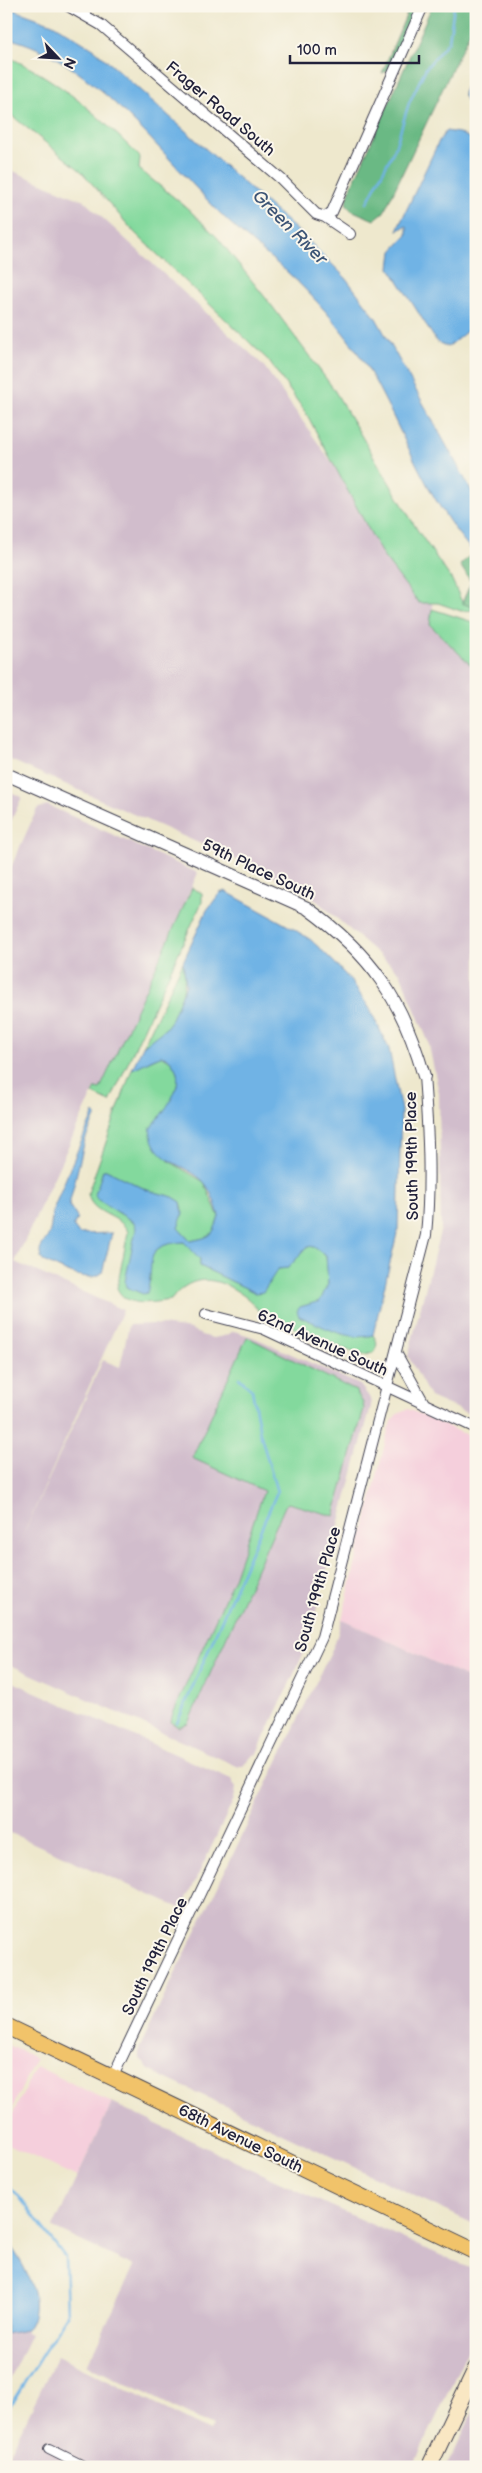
<svg xmlns="http://www.w3.org/2000/svg" width="482" height="2473" font-family="'Balsamiq Sans',sans-serif">
	<rect width="100%" height="100%" fill="#fbf7ec"/>
	<filter id="ink" filterUnits="userSpaceOnUse"><feTurbulence type="fractalNoise" baseFrequency=".02" numOctaves="2"/><feDisplacementMap in="SourceGraphic" scale="10" xChannelSelector="R" yChannelSelector="G"/><feConvolveMatrix kernelMatrix="1 2 1 2 8 2 1 2 1" color-interpolation-filters="sRGB"/></filter>
	<filter id="wash" filterUnits="userSpaceOnUse"><feTurbulence type="fractalNoise" baseFrequency=".0096" numOctaves="4" result="noise"/><feDisplacementMap in="SourceGraphic" scale="20" xChannelSelector="R" yChannelSelector="G"/><feGaussianBlur stdDeviation="1.12" result="paint"/><feColorMatrix in="noise" values="0 0 0 0 0 0 0 0 0 0 0 0 0 0 0 0 0 1.4 0 .05"/><feComposite in="paint" operator="in"/></filter>
	<g filter="url(#wash)">
		<rect width="100%" height="100%" fill="#eee8cd"/>
		<path fill="#f5cfdc" d="M408 1409 476 1439V1682L342 1619 389 1427 396 1415Z
			M6 2044 36 2058 6 2121Z
			M36 2066 112 2103 77 2177 6 2144V2128Z"/>
		<path fill="#d1bdcc" d="M6 168 84 201 263 365 433 606 430 625 476 670V1417L430 1397 408 1356 441 1228 439 1093 428 1041 400 973 303 889 6 758Z
			M6 790 22 797 6 832Z
			M47 805 198 873 100 1090 95 1088 15 1262 123 1310 15 1553 103 1360 120 1367 129 1325 154 1324 191 1329 201 1335 213 1338 224 1336 234 1331 253 1337 360 1385 370 1398 371 1406 306 1648 256 1755 254 1754 243 1766 239 1767 6 1663V878L37 809Z
			M342 1619 476 1682V2225L149 2070 139 2057V2049L335 1643Z
			M6 1679 231 1779 236 1788 234 1799 182 1909 6 1831Z
			M112 2103 319 2201 476 2271V2332L413 2467H6V2461L57 2356 210 2431 213 2426 87 2365 134 2266 53 2228Z
			M6 2323 31 2334 6 2386Z
			M476 2405V2467H447Z"/>
		<path fill="#83d99d" stroke="#527e6c" d="M6 56C60 80 99 116 140 157L139 169 186 207 217 237 272 306 333 388 418 531 452 580 462 602 476 610 461 611 438 603H419L383 556 306 413 268 360 135 233 81 171 11 115 6 114Z
			M432 609 476 623V670L430 625Z
			M192 888 202 893V902L110 1102 93 1094 96 1088 100 1089Z
			M183 962C188 981 180 1014 165 1029 159 1036 150 1041 143 1046Z
			M160 1056C167 1057 171 1061 175 1067 186 1087 163 1113 151 1129L169 1161 204 1182 219 1217C213 1237 210 1237 190 1241L178 1228 183 1209 181 1202 173 1197 147 1190 106 1170H103L97 1199 135 1223 150 1281C146 1254 160 1238 187 1243L200 1259V1266L256 1293 278 1269 288 1268 308 1246 314 1247 326 1256C327 1269 333 1293 319 1302 314 1305 306 1305 300 1307L366 1337 373 1335C378 1342 378 1346 373 1353 370 1353 368 1355 365 1355 353 1355 276 1320 261 1312 256 1309 253 1303 248 1299 222 1278 193 1270 171 1300 153 1302 126 1309 117 1288L128 1232C121 1214 90 1215 88 1193L132 1069Z
			M247 1337 356 1391 363 1403 364 1409 334 1516 288 1503 285 1506 188 1723 178 1727 171 1722 172 1716 234 1578 264 1491 192 1458Z"/>
		<path fill="#6ab984" stroke="#466e60" d="M410 6H417L388 71 382 73Z
			M432 6H476V19L384 212 374 220 351 210 346 203 350 190Z
			M473 552 476 555V609L462 603 471 582 460 565Z"/>
		<path fill="#70b3e5" stroke="#496a90" d="M6 7 53 24 95 50 309 241 345 277 376 318 476 499V555C425 500 402 425 364 362 343 330 314 296 285 270 266 254 246 238 228 221 167 162 92 56 6 38Z
			M476 65V106L467 102 463 93Z
			M446 131 459 133 476 141V318L467 331 448 347 437 342 390 268 392 251 407 235V226L397 230 439 141Z
			M225 891 292 928 311 940 333 961 351 981 370 1009 389 1049 401 1110 398 1229 373 1335C349 1342 320 1325 299 1316L297 1311 300 1307 320 1301 328 1284 326 1256 314 1247 308 1246 288 1268 278 1269 263 1292 256 1293 200 1266V1259L184 1242C140 1245 156 1262 147 1293L143 1294 126 1287 125 1282 136 1229 135 1223 97 1199 95 1195 103 1170H106L147 1190 173 1197 181 1202 183 1214 178 1228 190 1241C210 1237 213 1237 219 1216 216 1205 211 1190 203 1181 183 1162 153 1163 150 1129 163 1112 188 1085 173 1064 170 1060 166 1055 161 1056 152 1058 141 1066 132 1069L143 1046 165 1029 171 1021 186 985 183 962 207 910 220 893Z
			M94 1113 96 1115 85 1140 69 1205 78 1219 73 1226 79 1234 112 1233 102 1273C87 1285 58 1267 43 1261 35 1250 45 1243 49 1234 52 1226 51 1218 53 1210 66 1178 79 1145 94 1113Z
			M6 2240C24 2262 47 2304 26 2330L6 2334Z"/>
		<g fill="none" stroke-linecap="round" stroke-linejoin="round">
			<path stroke="#70b3e5" stroke-width="2.5" d="M367 203 395 148 409 103 426 68 449 41 454 6
				M177 1723 277 1492 260 1433 252 1390 239 1378
				M6 2184 17 2194 65 2257 67 2315 6 2412"/>
		</g>
	</g>
	<g filter="url(#ink)">
		<g fill="none" stroke-linecap="round" stroke-linejoin="round">
			<g stroke="#414051" stroke-width="12">
				<path id="minor" d="M68 6 101 25 281 179 316 214 325 217 350 234
					M325 217 332 212 423 6
					M206 1314 264 1329 476 1428
					M396 1353 425 1405
					M113 2076 322 1637 426 1235C431 1182 428 1129 424 1076
					M49 2449 85 2467"/>
			</g>
			<g stroke="#414051" stroke-width="14">
				<path id="tertiary" d="M6 774 307 908C372 955 402 999 424 1076"/>
			</g>
			<g stroke="#414051" stroke-width="17">
				<path id="secondary" d="M429 2467 476 2368"/>
			</g>
			<g stroke="#414051" stroke-width="18">
				<path id="primary" d="M6 2026 476 2252"/>
			</g>
			<use href="#minor" stroke="#fff" stroke-width="10"/>
			<use href="#tertiary" stroke="#fff" stroke-width="12"/>
			<use href="#secondary" stroke="#f9e7c3" stroke-width="15"/>
			<use href="#primary" stroke="#f1c36a" stroke-width="16"/>
		</g>
	</g>
	<g text-anchor="middle" stroke-width="4" stroke-linejoin="round" paint-order="stroke">
		<g font-size="16" fill="#22223b" stroke="#fbf7ec">
			<text transform="translate(221 108) rotate(40)" y="6">Frager Road South</text>
			<text transform="translate(259 869) rotate(25)" y="6">59th Place South</text>
			<text transform="translate(411 1156) rotate(-91)" y="6">South 199th Place</text>
			<text transform="translate(323 1342) rotate(24)" y="6">62nd Avenue South</text>
			<text transform="translate(317 1589) rotate(-74)" y="6">South 199th Place</text>
			<text transform="translate(154 1956) rotate(-64)" y="6">South 199th Place</text>
			<text transform="translate(241 2138) rotate(26)" y="6">68th Avenue South</text>
		</g>
		<g font-size="18" font-style="italic" fill="#3d5576" stroke="#fbf7ec">
			<text transform="translate(290 227) rotate(45)" y="6">Green River</text>
		</g>
	</g>
	<rect width="482" height="2473" fill="none" stroke="#fbf7ec" stroke-width="25"/>
	<g transform="translate(58 58) rotate(115)" stroke="#fbf7ec" stroke-width="4" paint-order="stroke">
	<path d="M0-4L9 19L0 12L-9 19Z" fill="#22223b"/>
	<text y="-8" font-size="14" font-weight="bold" text-anchor="middle" fill="#22223b">N</text>
	</g>
	<path d="M290 55v8h129v-8" fill="none" stroke="#22223b" stroke-width="2.5"/>
	<text x="297" y="55" font-size="15" fill="#22223b" stroke="#fbf7ec" stroke-width="4" paint-order="stroke">100 m</text>
</svg>
